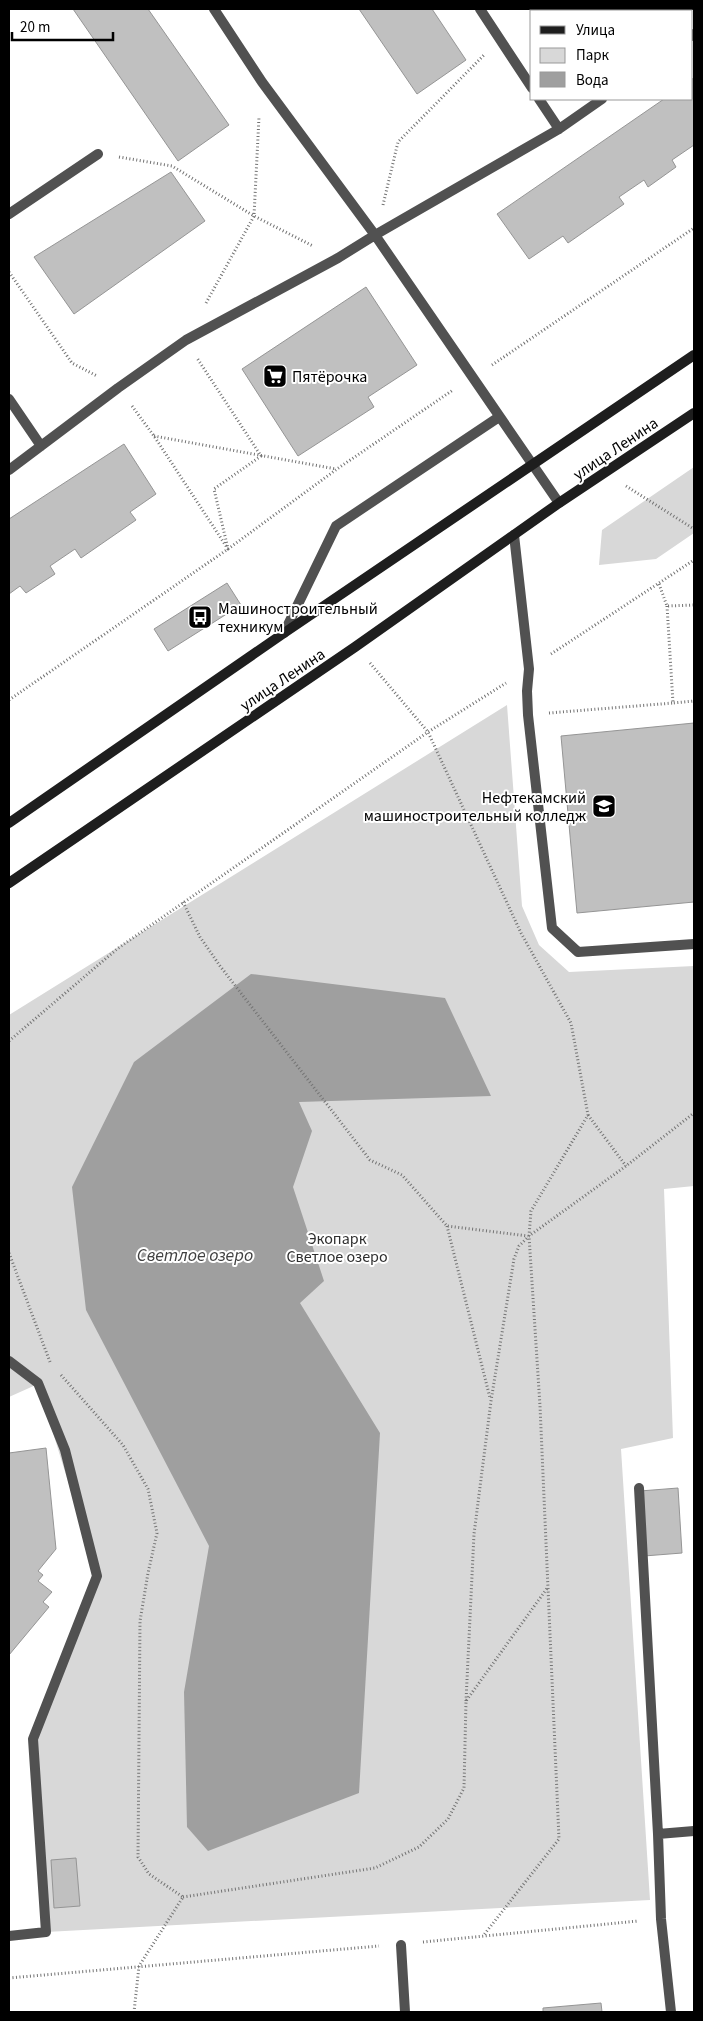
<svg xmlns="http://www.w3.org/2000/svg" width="703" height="2021" font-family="'Source Sans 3',sans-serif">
	<rect width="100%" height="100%" fill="#fff"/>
	<path fill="#d8d8d8" d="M694 467V533L656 559 599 565 602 530Z
		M507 705 522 906 539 945 569 972 694 966V1186L664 1189 673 1438 621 1449 650 1900 46 1932 33 1739 97 1576 38 1384 9 1397V1015Z"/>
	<path fill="#9f9f9f" d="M251 974 445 998 491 1096 299 1102 312 1131 293 1187 324 1281 300 1303 380 1433 359 1793 208 1851 187 1827 184 1692 209 1546 86 1310 72 1187 134 1062Z"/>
	<path fill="#c0c0c0" stroke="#959595" d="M73 9H148L229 125 178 161Z
		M359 9H432L466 60 417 94Z
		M694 78V145L672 160 676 167 648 187 644 180 619 197 624 204 568 243 563 236 529 259 497 214 664 99H692V79Z
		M171 172 205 221 74 314 34 257Z
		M366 287 417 365 368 397 374 407 298 456 242 369Z
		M124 444 156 494 130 512 136 520 81 558 75 549 50 566 55 574 26 593 20 586 9 594V519Z
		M227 583 241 605 168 651 154 629Z
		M694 723V902L577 913 561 736Z
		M46 1448 56 1549 38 1571 43 1575 38 1581 52 1592 43 1602 49 1607 9 1655V1453Z
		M678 1488 682 1553 644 1556 640 1491Z
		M76 1858 80 1906 54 1908 51 1860Z
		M601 2003 602 2012H543V2008Z"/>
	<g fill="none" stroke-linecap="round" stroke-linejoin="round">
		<path stroke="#737373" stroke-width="3" stroke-dasharray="1 2.5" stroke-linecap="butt" d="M119 157 172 166 254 216 313 246
			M383 205 398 142 484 55
			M9 272 72 363 97 376
			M206 303 254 216 259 117
			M492 365 694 228
			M132 406 154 436 228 549 214 489 261 456 197 358
			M154 436 336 469
			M626 486 694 529
			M659 584 667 606 694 605
			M667 606 673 703 694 701
			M551 654 694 560
			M370 663 428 732 521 933 571 1023 588 1115 531 1211 529 1236 540 1406 559 1839 483 1936
			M9 700 228 549 337 469 453 390
			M549 713 673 703
			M183 902 200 937 220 966 370 1160 402 1175 447 1226 528 1236
			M9 1041 117 949 428 732 506 683
			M588 1115 626 1166
			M447 1226 490 1398
			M9 1253 50 1362
			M61 1375 123 1445 148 1489 157 1533 148 1573 140 1621 138 1857 149 1874 183 1897 139 1966 134 2012
			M466 1701 474 1534 491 1401 514 1259 519 1246 529 1236 626 1166 694 1113
			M183 1897 375 1868 419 1847 448 1819 464 1788 466 1701 548 1587
			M423 1942 638 1921
			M9 1978 379 1946"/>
		<path stroke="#515151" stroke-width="10" d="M480 9 532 88
			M692 36 694 34
			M539 99 559 129
			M9 214 98 154
			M9 399 41 446
			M9 470 118 388 186 340 338 258 375 235 262 82 214 9
			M559 503 375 235 559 129 602 99
			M514 535 529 669 527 691 528 715 552 928 578 952 694 944
			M284 633 336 526 499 417
			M9 1361 38 1383 65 1450 97 1576 33 1739 46 1932 9 1936
			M639 1488 658 1834 694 1831
			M658 1834 661 1919 671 2012
			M401 1945 405 2012"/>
		<path stroke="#1e1e1e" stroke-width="10" d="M9 823 284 633 694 355
			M9 883 355 647 559 503 694 413"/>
	</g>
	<defs>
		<g id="supermarket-square" transform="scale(1.25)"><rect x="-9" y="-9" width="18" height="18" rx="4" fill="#000" stroke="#fff"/><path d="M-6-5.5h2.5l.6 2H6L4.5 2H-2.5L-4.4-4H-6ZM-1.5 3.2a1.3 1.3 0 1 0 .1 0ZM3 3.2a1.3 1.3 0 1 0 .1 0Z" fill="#fff"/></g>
		<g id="bus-square" transform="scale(1.25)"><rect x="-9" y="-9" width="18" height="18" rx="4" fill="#000" stroke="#fff"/><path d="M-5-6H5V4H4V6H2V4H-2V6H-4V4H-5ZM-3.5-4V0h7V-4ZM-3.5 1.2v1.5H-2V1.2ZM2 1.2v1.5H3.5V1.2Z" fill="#fff"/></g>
		<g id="university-square" transform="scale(1.25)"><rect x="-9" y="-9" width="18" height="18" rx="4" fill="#000" stroke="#fff"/><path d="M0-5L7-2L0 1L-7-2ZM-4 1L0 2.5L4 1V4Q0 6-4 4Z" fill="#fff"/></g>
	</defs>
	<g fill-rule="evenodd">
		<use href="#supermarket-square" x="275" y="376"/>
		<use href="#bus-square" x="200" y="617"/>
		<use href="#university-square" x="604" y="806"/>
	</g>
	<g text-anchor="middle" stroke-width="4" stroke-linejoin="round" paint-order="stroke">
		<g font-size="16" fill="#000" stroke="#fff" text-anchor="start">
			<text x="292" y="382">Пятёрочка</text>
			<text x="218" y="614">Машиностроительный<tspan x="218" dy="18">техникум</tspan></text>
			<text x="586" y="803" text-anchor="end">Нефтекамский<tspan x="586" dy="18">машиностроительный колледж</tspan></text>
		</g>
		<g font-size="16" fill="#000" stroke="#fff">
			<text transform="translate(615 448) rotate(-34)" y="6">улица Ленина</text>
			<text transform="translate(282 679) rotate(-34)" y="6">улица Ленина</text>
		</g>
		<g font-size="16" fill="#2f2f2f" stroke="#fff">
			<text x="337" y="1244">Экопарк<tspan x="337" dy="18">Светлое озеро</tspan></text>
		</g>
		<g font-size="18" font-style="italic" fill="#404040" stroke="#fff">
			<text x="195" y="1261">Светлое озеро</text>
		</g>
	</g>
	<rect width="703" height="2021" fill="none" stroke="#000000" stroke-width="20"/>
	<rect x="530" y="10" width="162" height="90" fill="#ffffff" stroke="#999999"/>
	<rect x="540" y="26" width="25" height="8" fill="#1e1e1e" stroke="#999999"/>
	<text x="576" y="35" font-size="15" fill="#000000">Улица</text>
	<rect x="540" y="48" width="25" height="15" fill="#d8d8d8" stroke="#999999"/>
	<text x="576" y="60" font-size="15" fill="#000000">Парк</text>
	<rect x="540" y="72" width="25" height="15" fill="#9f9f9f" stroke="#999999"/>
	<text x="576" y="85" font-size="15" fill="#000000">Вода</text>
	<path d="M12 32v8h101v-8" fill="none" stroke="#000000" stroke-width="2.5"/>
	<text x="20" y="32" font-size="15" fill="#000000" stroke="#ffffff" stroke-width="4" paint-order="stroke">20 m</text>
</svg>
